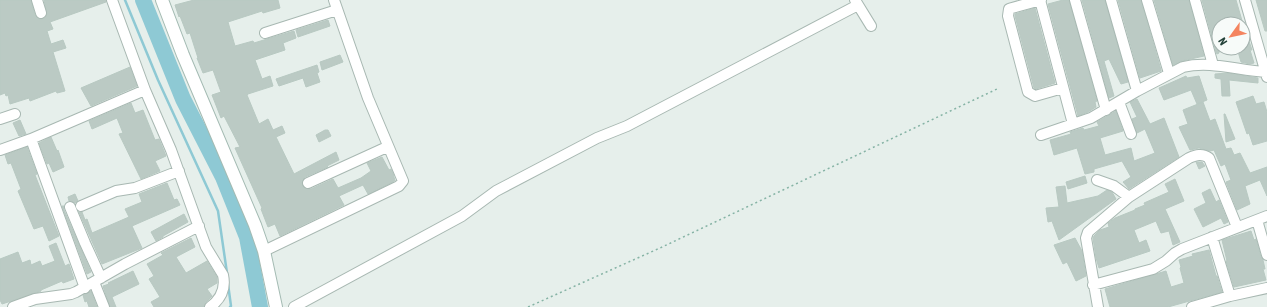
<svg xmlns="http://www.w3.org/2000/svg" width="1267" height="307" font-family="'Asap Condensed',sans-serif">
	<rect width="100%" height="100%" fill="#e6efeb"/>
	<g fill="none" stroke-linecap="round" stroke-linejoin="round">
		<path stroke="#8ec9d4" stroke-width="2.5" d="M125 0 158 80 218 211 227 273
			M228 284 231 306 230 307"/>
		<path stroke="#8ec9d4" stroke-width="16" d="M143 0 183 99 223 177 247 237 260 307"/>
	</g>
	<path fill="#bbcac4" stroke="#b8c9c2" d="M0 0H31L35 15 40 19 45 18 47 14 44 0H106V2L50 22 53 29 47 31 51 44 63 40 66 48 53 52 65 91 57 93 56 91 30 101 29 98 10 104 8 95 6 96 5 93 0 95Z
		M194 0H278L280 8 263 13 262 11 228 22 235 46 253 41 254 43 267 39 294 31 296 38 283 43 285 50 255 60 262 79 270 76 273 86 248 94 247 95 259 124 268 119 273 130 282 126 285 133 276 137 294 174 336 152 339 160 327 166 328 167 305 177 302 183 304 188 311 189 333 179 338 188 361 178 371 171 367 163 382 157 389 170 391 169 393 173 395 181 368 194 363 185 339 196 344 205 280 236 275 224 268 227 261 209 262 208 235 148 240 147 224 116 221 118 212 95 221 92 213 70 203 73 197 58H198L190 33 187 34 180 16 179 17 175 5Z
		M1063 0H1069L1097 101 1095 102 1096 107 1088 112 1078 116 1048 4Z
		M1082 0H1105L1128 82 1121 84 1109 59 1104 61 1114 96 1109 98Z
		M1118 0H1141L1161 70V71L1140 78Z
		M1154 0H1189L1204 56 1182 61 1173 65Z
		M1202 0H1236L1243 24H1219V53L1217 54 1216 52Z
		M1256 0H1267V31H1265Z
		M1035 8 1055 83 1036 89 1034 88 1015 16V14Z
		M328 20 330 26 298 37 296 30Z
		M1243 29H1245L1252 50H1250L1254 63 1250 64 1241 62 1237 48H1243Z
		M340 55 343 62 322 70 320 62Z
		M317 65 319 72 317 73 320 82 306 87 303 78 279 86 276 79Z
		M130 67 137 86 91 106 81 88Z
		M1228 73 1258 78V83L1229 80 1230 96H1222L1221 79 1215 78V74Z
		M1186 76 1187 78 1199 76 1207 100 1197 104 1191 90 1164 100 1159 88Z
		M1253 96 1256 104 1264 102 1267 112V141L1253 145 1249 133 1247 134 1236 102Z
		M1137 99 1150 124 1164 118 1179 157 1129 189 1123 182 1131 177 1122 161 1094 169V172L1085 174 1077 148 1054 155 1050 140 1071 134 1070 132 1083 128 1084 130 1099 126 1097 122 1116 111 1123 131 1100 138 1105 155 1131 148 1134 161 1155 153 1145 129 1137 133 1132 119 1137 117 1130 102Z
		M1203 102 1210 121 1215 119 1226 149 1231 148 1234 155 1240 153 1250 173 1267 167V196L1260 180 1245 186 1250 204 1237 210 1226 182 1231 180 1225 164 1221 166 1214 150 1210 151 1199 148 1190 150 1179 127 1188 124 1183 110Z
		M131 103 135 113 143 110 155 140 159 139 166 156 155 161 160 171 141 179 119 134 123 133 117 118 92 129 89 121Z
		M1224 114H1225L1235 139 1226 142Z
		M20 120 26 134 19 136 13 123Z
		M325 130H328L331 136 319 142 316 135Z
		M51 137 57 151 58 150 64 167 53 172 49 163 47 164 39 143Z
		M27 147 37 174 35 175 59 236 49 241 43 226 34 229 18 191 21 189 11 163 8 164 5 155Z
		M1196 162H1202L1205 166 1199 169Z
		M1085 176 1087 183 1068 189 1066 182Z
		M1175 179 1184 201 1165 209 1180 242 1173 245 1169 231 1161 233 1156 221 1134 230 1139 243 1146 240 1150 251 1099 268 1096 258 1093 238 1094 236 1100 230 1109 227 1108 223 1115 218 1135 210V209L1145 205 1144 203 1169 192 1165 184Z
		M167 183 174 200 177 199 180 205 132 226 142 248 102 264 79 212H82L85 220 87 219 92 233 129 217 125 209 142 202 139 194Z
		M1065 186 1067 203 1098 196 1107 190 1112 192 1116 199 1059 240 1052 221 1048 222 1046 208 1059 207 1056 187Z
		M1210 189 1216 202 1219 200 1228 222 1224 224 1221 218 1203 227 1194 209 1206 203 1202 193Z
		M75 194 78 201 75 203 69 201 68 197Z
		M62 206H64V210L91 272 87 274Z
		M184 214 188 222 163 236V237L156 241 151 232Z
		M1251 231 1254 240 1256 239 1261 257 1263 260 1265 269H1263L1266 280 1234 287 1226 261H1227L1222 240Z
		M191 238 195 247 176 257 186 273 207 261 217 277V283L207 289 212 296 206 302 204 307H154L151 302 160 297 149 279 154 276 147 264 163 255 161 253Z
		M1075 238 1082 251 1086 276 1076 281 1067 262 1063 264 1054 245Z
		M56 243 65 266 69 264 74 279 63 283 62 281 41 290V291L39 292 2 304 0 300V259L18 252 22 263 30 260 31 265 40 261 42 266 55 261 49 246Z
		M1209 250 1216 276H1217L1222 292 1168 307H1110L1105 289 1166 271 1171 287 1184 283 1180 268 1181 267 1179 260 1193 256 1192 254Z
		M133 271 139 284 112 297 116 307H110L103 286 109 284 108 283Z
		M91 291 97 307H89L87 301 85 302 83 295Z"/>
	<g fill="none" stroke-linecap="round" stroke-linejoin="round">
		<g stroke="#a8b8b2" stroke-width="12">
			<path id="street" d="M37 0 41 13
				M112 0 145 90 171 150 206 247 223 275C226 289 221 299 210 307
				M855 0 871 26
				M1040 0 1073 124
				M1041 0 1012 8 1009 9 1008 16 1028 92 1035 96 1063 88
				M1075 0 1106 110
				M1111 0 1137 91
				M1147 0 1169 73
				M1195 0 1213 65
				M1245 0 1267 77
				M265 33 337 10
				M1119 102 1131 134
				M0 119 15 114
				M1041 135 1091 118 1137 91 1183 67C1211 60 1239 71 1267 72
				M31 139 85 288
				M0 150 31 139 145 90
				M1097 180 1114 186 1129 197
				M308 183 387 147
				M81 206 116 191 135 188 179 171
				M70 207 85 243 101 278
				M1257 220 1267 255
				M1212 237 1230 296
				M264 251 399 186 403 181 368 98 334 0
				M94 282 104 307
				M1093 285 1153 269 1166 261 1175 253 1182 249 1267 216
				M13 307 35 299 71 294 76 292 125 264 199 226
				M294 307 462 216 496 191 597 138 627 126 858 5
				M1098 307 1086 238 1088 232 1129 197 1189 158C1196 155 1202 153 1209 158L1237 227
				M1192 307 1230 296 1267 288"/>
		</g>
		<g stroke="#a4bbb3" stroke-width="14">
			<path id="secondary" d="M162 0 183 55 255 225 264 251 276 307"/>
		</g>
		<path stroke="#86b3a5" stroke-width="1.5" stroke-dasharray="2 3" stroke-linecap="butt" d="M528 307 660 248 997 89"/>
		<use href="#street" stroke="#fff" stroke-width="10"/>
		<use href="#secondary" stroke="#fff" stroke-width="12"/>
	</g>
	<g transform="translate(1231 36) rotate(237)"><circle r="19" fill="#f7fbf9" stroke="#a3b1ad"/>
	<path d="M0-3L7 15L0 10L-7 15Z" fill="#f4845f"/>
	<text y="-6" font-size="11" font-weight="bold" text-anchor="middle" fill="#24423a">N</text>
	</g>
</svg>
